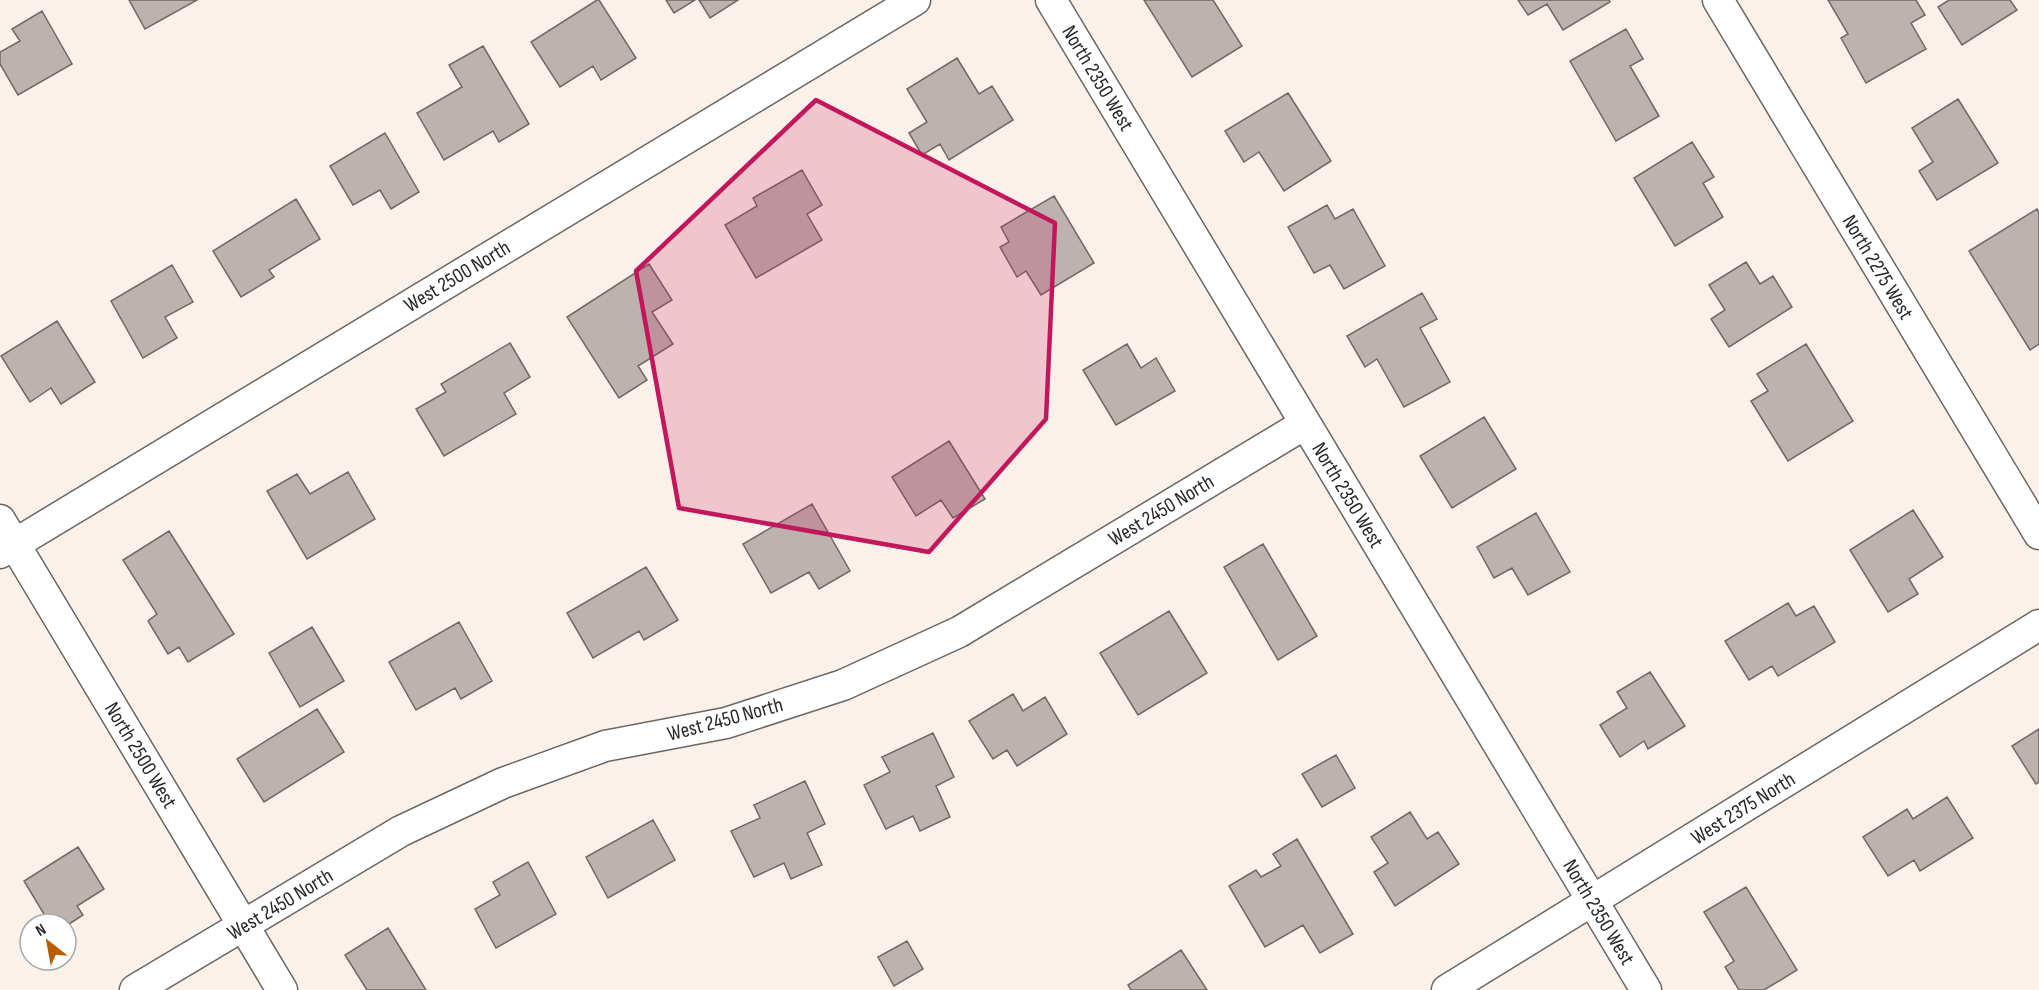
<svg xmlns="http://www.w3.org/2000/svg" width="2039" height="990" font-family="'Sofia Sans Condensed',sans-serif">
	<rect width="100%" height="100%" fill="#faf1eb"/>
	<path fill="#bcb3ae" stroke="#706864" stroke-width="1.5" d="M129 0H197L145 29Z
		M597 0H599L636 58 601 80 593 66 560 87 531 42Z
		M666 0H695L674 13Z
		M699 0H738L710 18Z
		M1144 0H1213L1242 46 1192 77Z
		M1518 0H1609L1610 2 1563 30 1547 4 1528 15Z
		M1828 0H1916L1925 15 1911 23 1926 49 1866 83 1841 38 1848 34Z
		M1949 0H2010L2017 10 1962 45 1938 7Z
		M42 11 72 64 18 95 0 64V52L20 41 12 29Z
		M1626 29 1643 59 1630 66 1659 116 1616 141 1570 61Z
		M483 46 529 124 499 142 493 131 444 160 417 113 462 87 449 65Z
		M957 58 979 94 992 86 1013 120 949 160 940 144 922 155 909 133 927 122 907 89Z
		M1288 93 1331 161 1284 191 1259 152 1244 162 1225 131Z
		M1958 99 1998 163 1937 200 1919 171 1933 162 1912 128Z
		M385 133 419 192 391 209 380 190 353 205 330 166Z
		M1692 142 1714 177 1703 183 1723 217 1675 246 1634 178Z
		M802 170 822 205 807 214 822 240 756 278 725 225 757 206 753 198Z
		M1054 196 1094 263 1041 295 1026 271 1017 277 1000 247 1009 242 1001 227Z
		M296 199 320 239 269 270 274 277 241 297 213 251Z
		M1327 205 1335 219 1353 209 1385 266 1344 289 1330 265 1314 273 1288 227Z
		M2037 209 2039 213V344L2030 350 1969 251Z
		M1746 262 1760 284 1773 276 1792 307 1729 347 1711 319 1725 310 1709 285Z
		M649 264 672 300 652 312 673 344 638 366 647 380 619 398 567 317Z
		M172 265 193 302 165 317 177 338 143 358 111 301Z
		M1422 293 1437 319 1420 328 1450 382 1404 407 1377 359 1365 367 1347 336Z
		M57 321 95 382 61 404 51 388 30 402 1 356Z
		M510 343 530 377 504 393 516 414 444 456 416 409 446 392 441 384Z
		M1127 344 1141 368 1156 358 1175 391 1116 425 1083 370Z
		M1806 344 1853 421 1788 461 1751 401 1768 391 1757 374Z
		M1484 417 1516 469 1452 508 1420 456Z
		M949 441 985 499 953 518 941 500 916 516 892 477Z
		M348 472 375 519 307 559 267 491 297 474 310 494Z
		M812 504 850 571 819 589 809 572 771 593 743 544Z
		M1913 510 1943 557 1909 579 1918 594 1888 612 1850 550Z
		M1536 513 1570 572 1528 595 1512 568 1494 578 1477 547Z
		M169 531 234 634 188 662 179 647 168 654 148 621 157 614 123 560Z
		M1263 544 1317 636 1278 660 1224 567Z
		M646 567 678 620 644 640 639 631 593 658 567 613Z
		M1788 603 1796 616 1814 606 1835 642 1778 676 1772 666 1749 680 1725 641Z
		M1169 611 1207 673 1138 715 1100 653Z
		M459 622 492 681 461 699 455 688 416 710 389 662Z
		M312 627 344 681 300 707 269 653Z
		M1650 672 1685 726 1648 749 1644 741 1620 757 1600 725 1627 708 1617 692Z
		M1013 694 1023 711 1045 697 1067 734 1017 766 1007 750 993 759 969 721Z
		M317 709 344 752 264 802 237 759Z
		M2039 729V782L2036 784 2012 746Z
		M933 733 954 777 936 786 950 817 920 831 913 816 886 829 864 785 890 772 882 757Z
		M1336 755 1355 788 1322 807 1302 774Z
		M805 781 825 824 807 833 822 865 791 879 784 863 754 877 731 831 760 818 754 805Z
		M1947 797 1973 838 1920 871 1914 860 1888 876 1863 837 1907 809 1913 819Z
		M1410 812 1427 839 1438 832 1459 864 1395 906 1374 872 1388 863 1371 837Z
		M653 820 675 860 608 898 586 857Z
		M1297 839 1353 934 1320 953 1303 925 1265 947 1229 886 1256 870 1261 877 1281 866 1273 854Z
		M78 847 104 889 77 906 83 915 66 926V924H50L24 881Z
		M528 862 556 914 496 948 475 909 500 895 493 882Z
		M1746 887 1797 970 1764 990H1739L1725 967 1734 961 1704 912Z
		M388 928 426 990H367L345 955Z
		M907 941 923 969 894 986 878 957Z
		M1181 950 1207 990H1131L1128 985Z"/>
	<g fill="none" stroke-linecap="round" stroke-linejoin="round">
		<g stroke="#6e6662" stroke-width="33">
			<path id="street" d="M1051 0 1646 990
				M1718 0 2039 534
				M0 520 282 990
				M0 553 915 0
				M135 990 401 831 503 783 605 746 726 723 843 685 959 632 1305 424
				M1447 990 2039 625"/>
		</g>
		<use href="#street" stroke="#fff" stroke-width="30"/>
	</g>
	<path fill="#c2185b" fill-opacity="0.2" stroke="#c2185b" stroke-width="4.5" stroke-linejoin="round" d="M816 100 1055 223 1046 419 929 552 679 508 636 271Z"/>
	<g text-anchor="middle" stroke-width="6" stroke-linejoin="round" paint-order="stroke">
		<g font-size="21" fill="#2b2725" stroke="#fff">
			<text transform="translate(1098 78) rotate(59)" y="7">North 2350 West</text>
			<text transform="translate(1878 267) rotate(59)" y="7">North 2275 West</text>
			<text transform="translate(457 276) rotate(-31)" y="7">West 2500 North</text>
			<text transform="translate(1348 495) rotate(59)" y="7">North 2350 West</text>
			<text transform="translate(1161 510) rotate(-31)" y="7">West 2450 North</text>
			<text transform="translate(725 719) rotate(-15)" y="7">West 2450 North</text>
			<text transform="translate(141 755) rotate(59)" y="7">North 2500 West</text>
			<text transform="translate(1743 808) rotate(-32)" y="7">West 2375 North</text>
			<text transform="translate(280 904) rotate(-31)" y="7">West 2450 North</text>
			<text transform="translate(1599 912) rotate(59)" y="7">North 2350 West</text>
		</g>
	</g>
	<g transform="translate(48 942) rotate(329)"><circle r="28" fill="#ffffff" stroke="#aaa9a8" stroke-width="1.5"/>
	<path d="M0-4.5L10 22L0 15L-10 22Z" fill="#b85d00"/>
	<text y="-9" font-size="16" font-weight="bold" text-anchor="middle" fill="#2b2725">N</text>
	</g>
</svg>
